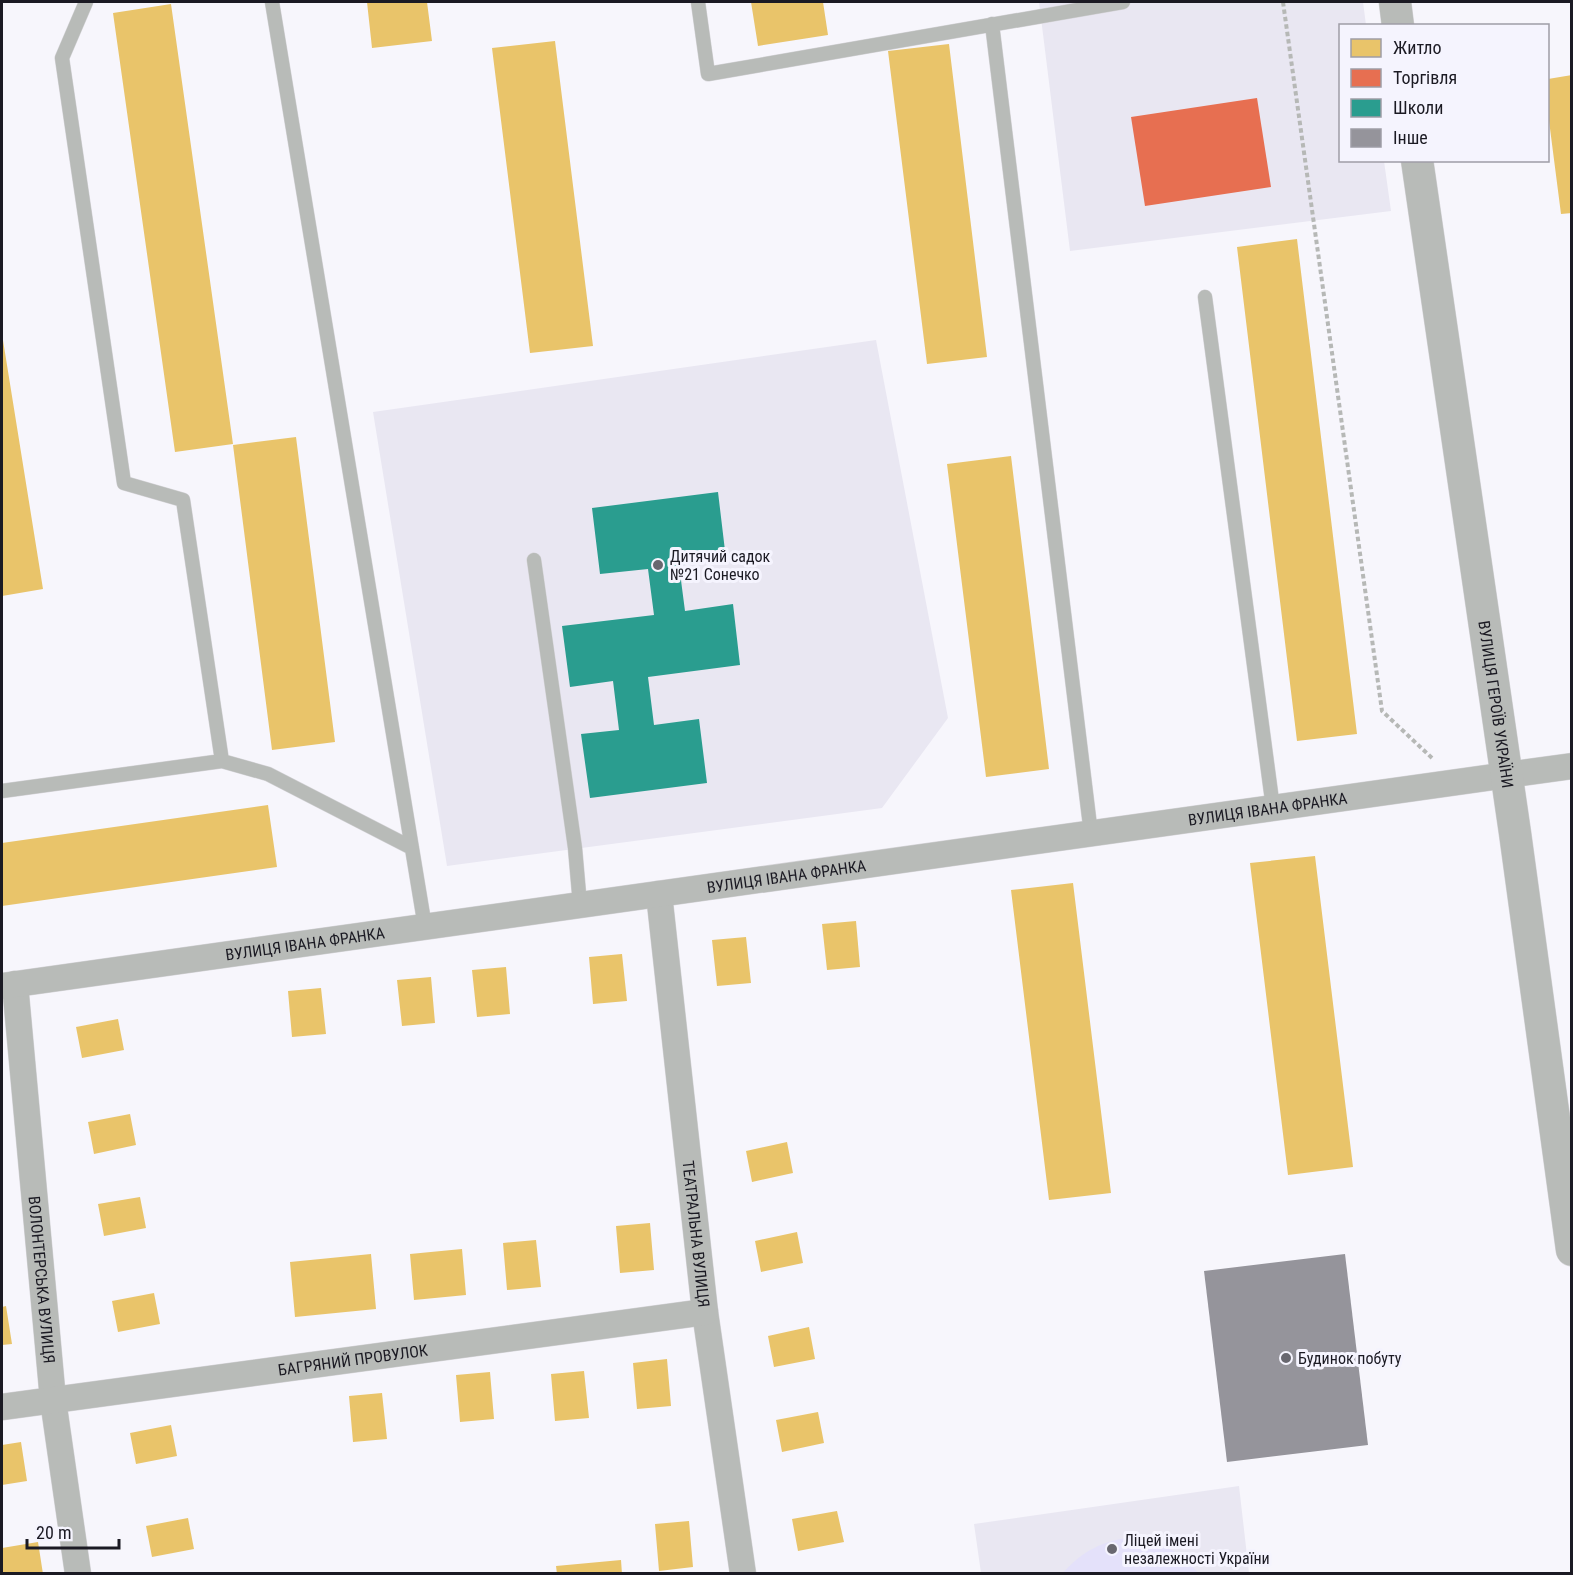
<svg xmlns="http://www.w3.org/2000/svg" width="1573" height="1575" font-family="'Roboto Condensed',sans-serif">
	<rect width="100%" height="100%" fill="#f7f6fc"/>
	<path fill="#e9e7f2" d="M1039 2H1363L1366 25 1340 26V160L1384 161 1391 211 1070 251Z
		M876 340 948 718 882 808 447 866 373 412Z
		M1239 1486 1249 1573H981L974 1524Z"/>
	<path fill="#e4e1fa" d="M1133 1537C1162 1542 1179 1551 1198 1573H1063C1083 1550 1103 1541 1133 1537Z"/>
	<path fill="#e9c46a" d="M367 2H427L432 41 372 48Z
		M751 2H823L828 35 758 46Z
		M171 4 233 444 175 452 113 13Z
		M555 41 593 346 530 353 492 48Z
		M949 44 987 357 927 364 888 51Z
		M1572 75V213L1561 214 1548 113V79Z
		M1297 239 1357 734 1297 741 1237 247Z
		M2 334 43 589 2 596Z
		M296 437 335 742 272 750 233 445Z
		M1011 456 1049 769 986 777 947 464Z
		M268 805 277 867 2 906V843Z
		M1315 856 1353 1167 1288 1175 1250 863Z
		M1073 883 1111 1193 1049 1200 1011 890Z
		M856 921 860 967 827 970 822 924Z
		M746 937 751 983 717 986 712 940Z
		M622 954 627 1001 593 1004 589 957Z
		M506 967 510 1014 477 1017 472 970Z
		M431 977 435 1023 402 1026 397 980Z
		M321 988 326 1034 292 1037 288 991Z
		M118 1019 124 1050 82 1058 76 1027Z
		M130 1114 136 1145 94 1154 88 1122Z
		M787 1142 793 1173 752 1182 746 1151Z
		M140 1197 146 1228 104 1236 98 1204Z
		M650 1223 654 1270 620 1273 616 1226Z
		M797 1232 803 1263 761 1272 755 1241Z
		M536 1240 541 1287 507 1290 503 1243Z
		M462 1249 466 1295 414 1300 410 1254Z
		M371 1254 376 1309 295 1317 290 1262Z
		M154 1293 160 1324 118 1332 112 1301Z
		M6 1306 12 1344 2 1345V1307Z
		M809 1327 815 1359 774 1367 768 1336Z
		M667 1359 671 1406 637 1409 633 1363Z
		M584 1371 589 1418 555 1421 551 1374Z
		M490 1372 494 1419 460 1422 456 1375Z
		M382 1393 387 1439 353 1442 349 1396Z
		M818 1412 824 1443 782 1452 776 1420Z
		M171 1425 177 1456 136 1464 130 1433Z
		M21 1442 27 1481 2 1485V1445Z
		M837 1511 844 1542 798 1551 792 1519Z
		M188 1518 194 1549 152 1557 146 1526Z
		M689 1521 693 1567 659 1571 655 1524Z
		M38 1542 43 1574H2V1548Z
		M621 1560 622 1574H557L556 1566Z"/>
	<path fill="#e76f51" d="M1257 98 1271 187 1145 206 1131 117Z"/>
	<path fill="#2a9d8f" d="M718 492 726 559 679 565 685 611 733 604 740 665 648 677 654 725 699 719 707 783 590 798 581 734 619 730 613 681 570 687 562 626 654 615 648 569 600 574 592 508Z"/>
	<path fill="#95949b" d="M1345 1254 1368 1445 1227 1462 1204 1271Z"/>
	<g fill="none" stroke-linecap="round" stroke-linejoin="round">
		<g stroke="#d5d4d8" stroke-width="15">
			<path id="service" d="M86 2 62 58 124 483 183 500 222 761
				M272 2 425 927
				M698 2 708 74 1123 2
				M992 24 1091 834
				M1205 297 1273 808
				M534 560 575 848 580 905
				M2 791 222 761 268 774 412 848"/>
		</g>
		<g stroke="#d5d4d8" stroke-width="27">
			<g id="minor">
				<path id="s1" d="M659 894 705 1312 743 1574"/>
				<path id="s2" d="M15 984 53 1400 78 1574"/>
				<path id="s3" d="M2 986 1572 766"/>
				<path id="s4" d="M2 1407 705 1312"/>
			</g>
		</g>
		<g stroke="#d5d4d8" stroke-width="33">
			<g id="tertiary">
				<path d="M1395 2 1398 26"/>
				<path id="s5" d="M1417 160 1515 833 1572 1250"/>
			</g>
		</g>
		<path stroke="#b6b8b6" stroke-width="4" stroke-dasharray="4.5 3" stroke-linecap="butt" d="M1283 2 1382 711 1432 758"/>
		<use href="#service" stroke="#b8bbb8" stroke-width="14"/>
		<use href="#minor" stroke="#b8bbb8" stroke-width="26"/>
		<use href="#tertiary" stroke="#b8bbb8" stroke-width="32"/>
	</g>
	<g fill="#68676f" stroke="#f5f4fe" stroke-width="2">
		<circle cx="658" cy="565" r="6"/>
		<circle cx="1286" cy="1358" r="6"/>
		<circle cx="1112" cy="1549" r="6"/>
	</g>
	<g text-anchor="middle" stroke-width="6" stroke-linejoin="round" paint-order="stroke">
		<g font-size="16" fill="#1b1a23" stroke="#f5f4fe" text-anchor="start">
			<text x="670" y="562">Дитячий садок<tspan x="670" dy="18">№21 Сонечко</tspan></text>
			<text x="1298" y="1364">Будинок побуту</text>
			<text x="1124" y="1546">Ліцей імені<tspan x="1124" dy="18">незалежності України</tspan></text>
		</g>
		<g font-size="16" fill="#1b1a23" stroke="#f5f4fe">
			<text dy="6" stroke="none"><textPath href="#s5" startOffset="550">ВУЛИЦЯ ГЕРОЇВ УКРАЇНИ</textPath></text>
			<text dy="6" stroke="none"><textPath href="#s3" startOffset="1278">ВУЛИЦЯ ІВАНА ФРАНКА</textPath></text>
			<text dy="6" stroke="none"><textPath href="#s3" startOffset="792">ВУЛИЦЯ ІВАНА ФРАНКА</textPath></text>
			<text dy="6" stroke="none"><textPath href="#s3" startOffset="306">ВУЛИЦЯ ІВАНА ФРАНКА</textPath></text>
			<text dy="6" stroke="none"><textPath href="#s1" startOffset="342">ТЕАТРАЛЬНА ВУЛИЦЯ</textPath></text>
			<text dy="6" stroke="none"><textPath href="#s2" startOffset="297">ВОЛОНТЕРСЬКА ВУЛИЦЯ</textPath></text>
			<text dy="6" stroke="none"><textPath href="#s4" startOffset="354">БАГРЯНИЙ ПРОВУЛОК</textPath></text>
		</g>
	</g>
	<rect width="1573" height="1575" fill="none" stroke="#1b1a23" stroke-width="6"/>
	<rect x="1339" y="24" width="210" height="138" fill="#f5f4fe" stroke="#9e9da6" stroke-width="1.5"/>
	<rect x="1351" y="39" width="30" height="18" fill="#e9c46a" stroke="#9e9da6" stroke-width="1.5"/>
	<text x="1393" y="54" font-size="18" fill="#1b1a23">Житло</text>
	<rect x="1351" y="69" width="30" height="18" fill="#e76f51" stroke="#9e9da6" stroke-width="1.5"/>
	<text x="1393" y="84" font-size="18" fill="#1b1a23">Торгівля</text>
	<rect x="1351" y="99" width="30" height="18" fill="#2a9d8f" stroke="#9e9da6" stroke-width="1.5"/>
	<text x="1393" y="114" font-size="18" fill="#1b1a23">Школи</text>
	<rect x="1351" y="129" width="30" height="18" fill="#95949b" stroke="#9e9da6" stroke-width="1.5"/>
	<text x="1393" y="144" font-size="18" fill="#1b1a23">Інше</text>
	<path d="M27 1539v9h92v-9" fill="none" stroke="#1b1a23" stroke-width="3"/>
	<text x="36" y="1539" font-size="18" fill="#1b1a23" stroke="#f5f4fe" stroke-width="4.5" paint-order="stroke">20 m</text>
</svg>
